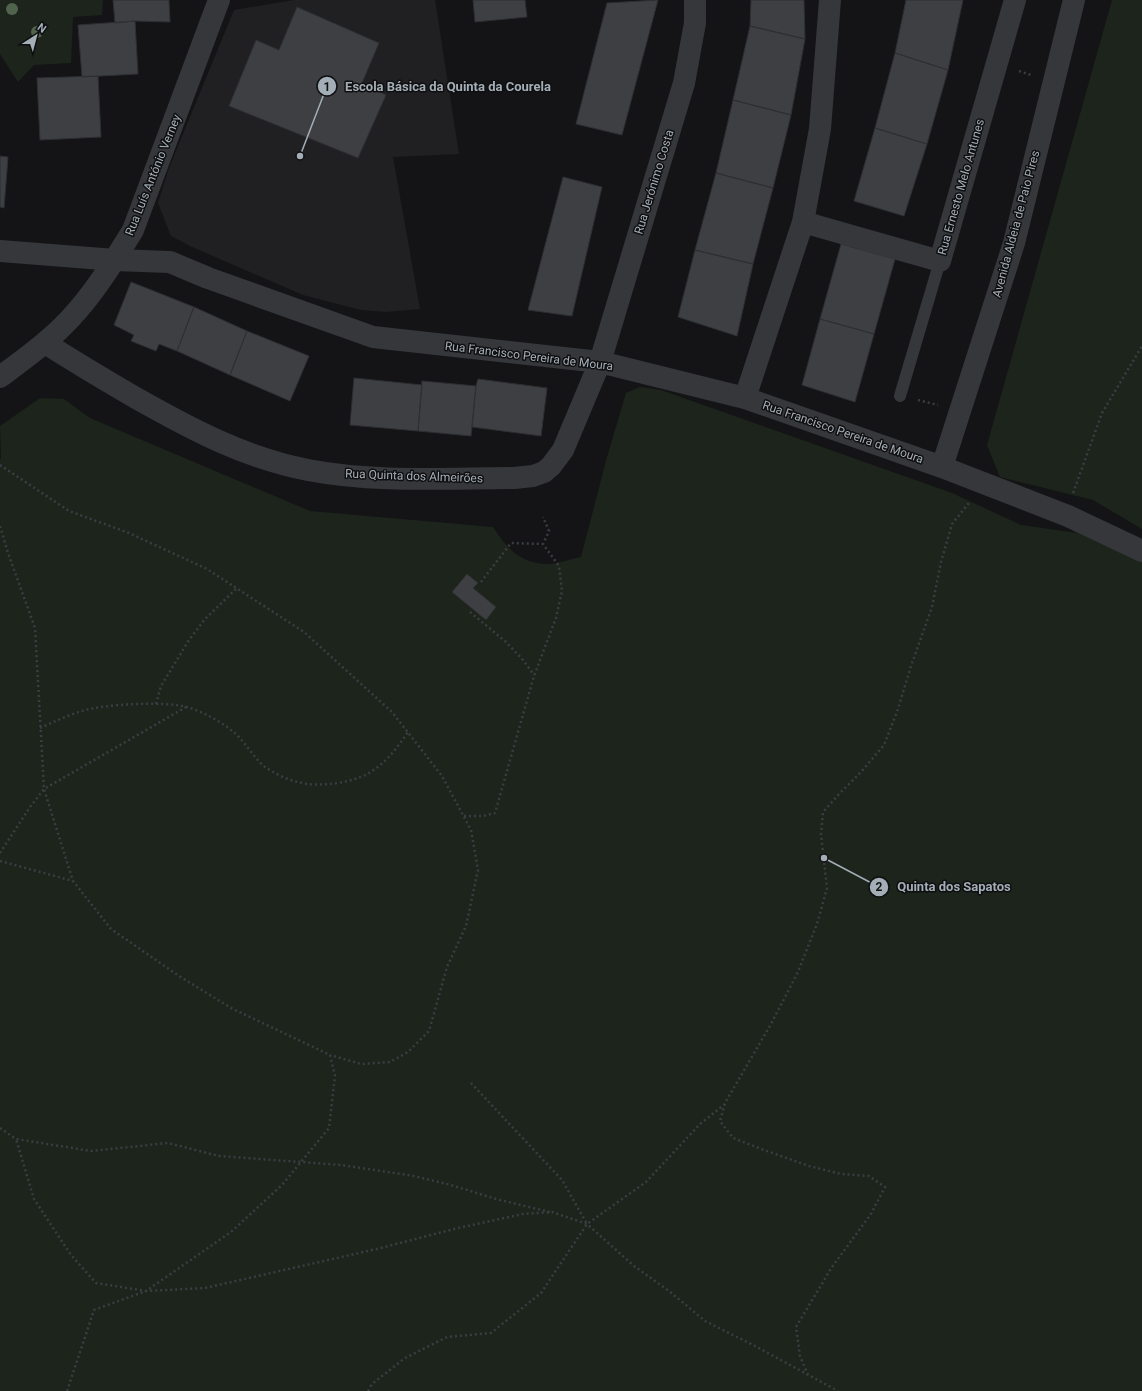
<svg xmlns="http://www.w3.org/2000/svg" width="1142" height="1391" font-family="Roboto,sans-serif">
	<rect width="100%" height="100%" fill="#141416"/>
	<path fill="#202023" d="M294 0H435L459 154 393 157 420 309 386 312 361 310 303 295 192 247 171 236 158 203 169 168 234 10Z"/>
	<path fill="#1c241c" d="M0 0H103L102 15 73 17 71 63 34 65 18 82 0 54Z
		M1112 0H1142V529L1093 500 1000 477 987 445Z
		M640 387 661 390 952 493 1021 525 1078 533 1142 562V1391H0V460L1 458 0 426 40 398 64 399 90 418 310 511 493 527C507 549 522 565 550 564 560 563 571 559 581 557L607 457 626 393Z"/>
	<path fill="#3e3f43" stroke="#2e2f32" d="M113 0H169L170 22 135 21 115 23Z
		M473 0H525L527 17 475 22Z
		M658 0 622 135 576 124 607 3Z
		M751 0H804L805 39 750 26Z
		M906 0H963L948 70 895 53Z
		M297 7 379 43 362 83 386 95 358 158 229 106 256 40 279 50Z
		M135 21 138 74 82 77 78 25Z
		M750 26 805 39 791 115 733 100Z
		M895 53 948 70 927 144 875 128Z
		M98 76 101 137 40 140 37 78Z
		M733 100 791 115 773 188 716 173Z
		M875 128 927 144 904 216 854 201Z
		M0 156 8 157 4 208 0 207Z
		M716 173 773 188 753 264 695 250Z
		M563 177 602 187 572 316 528 310Z
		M841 244 895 259 874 334 820 319Z
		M695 250 753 264 737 336 678 317Z
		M131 282 194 307 177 351 159 344 156 351 131 341 134 335 114 325Z
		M194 307 247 331 230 375 177 351Z
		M820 319 874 334 855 402 802 385Z
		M247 331 309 356 290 401 230 375Z
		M354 378 422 385 418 431 350 425Z
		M478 379 547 388 541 436 472 427 476 386Z
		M422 381 476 386 471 436 418 431Z
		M467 574 478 583 473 588 496 607 486 620 452 592Z"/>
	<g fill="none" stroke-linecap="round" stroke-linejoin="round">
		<path stroke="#3a3e42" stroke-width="2.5" stroke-dasharray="2 3" stroke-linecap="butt" d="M1019 71 1031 75
			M918 400 938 405
			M0 465 69 511 129 533 207 569 304 632 392 712 442 776 471 830 478 870 466 926 447 967 429 1031 408 1052 390 1062 361 1064 330 1055
			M1073 493 1102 413 1142 346
			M0 526 8 553 35 628 44 789 73 881 111 929 179 976 231 1008 330 1055 335 1076 329 1128 282 1185 231 1232 146 1291 96 1283 71 1255 34 1199 16 1139
			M481 582 511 543 543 544
			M470 612 506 642 523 660 534 675
			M156 704 161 686 189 640 205 619 237 588
			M40 728C54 722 68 715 82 711 105 704 164 701 187 707 204 712 224 723 237 735 247 745 254 758 265 767 274 773 287 780 298 782 317 788 352 783 369 773 386 763 397 748 408 732
			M464 816H483L495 813 534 676 556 618 562 591 559 566 543 544 549 531 543 517
			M0 853 30 807 44 789 186 707
			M0 861 73 881
			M471 1083 562 1180 587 1224
			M0 1128 16 1139 91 1151 168 1143 219 1156 341 1165 414 1176 451 1185 496 1199 550 1212
			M808 1375 800 1356 796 1327 832 1267 871 1214 885 1187 869 1176 841 1174 809 1166 764 1150 733 1138 720 1121 725 1103 771 1024 797 974 817 924 827 888 821 834 823 812 840 793 861 772 884 745 897 712 911 666 932 607 941 562 952 524 969 503
			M67 1391 94 1310 146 1291 205 1288 381 1248 458 1228 523 1214 552 1212 587 1224 634 1266 669 1291 705 1321 755 1346 838 1391
			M368 1391 372 1384 405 1358 447 1337 491 1333 541 1293 587 1224 646 1182 700 1124 725 1104"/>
		<path stroke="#35373b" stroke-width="12" d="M900 396 940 261"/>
		<path stroke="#35373b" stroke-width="22" d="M803 222 940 261 1015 0
			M0 251 115 260 170 262 208 278 373 337 600 362 745 398 942 467 1068 516 1142 551
			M45 343C75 362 105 380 136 398 191 429 245 458 308 470 375 483 447 478 514 478L533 476 544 472 551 466 563 450 600 362 684 83 695 23V0
			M0 377C27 357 55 337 77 311 98 287 117 256 133 230L219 0
			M745 398 803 222 820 129 830 0
			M942 467 1014 243 1074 0"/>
	</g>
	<g fill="#50634d">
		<circle cx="12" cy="9" r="6"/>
		<circle cx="37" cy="32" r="6"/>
	</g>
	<g text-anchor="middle" stroke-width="3" stroke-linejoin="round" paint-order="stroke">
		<g font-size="12" fill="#a4aeb7" stroke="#0f0f11">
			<text transform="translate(153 175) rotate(-68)" y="4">Rua Luís António Verney</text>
			<text transform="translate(654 182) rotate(-73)" y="4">Rua Jerónimo Costa</text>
			<text transform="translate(961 187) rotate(-74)" y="4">Rua Ernesto Melo Antunes</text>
			<text transform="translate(1016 224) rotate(-75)" y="4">Avenida Aldeia de Paio Pires</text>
			<text transform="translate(529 356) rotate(7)" y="4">Rua Francisco Pereira de Moura</text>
			<text transform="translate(843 432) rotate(19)" y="4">Rua Francisco Pereira de Moura</text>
			<text transform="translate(414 476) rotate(2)" y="4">Rua Quinta dos Almeirões</text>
		</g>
	</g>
	<path fill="none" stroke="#a4aeb7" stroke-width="1.5" d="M300 156L327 86M824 858L879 887"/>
	<g fill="#a4aeb7" stroke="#0f0f11" stroke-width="1.5">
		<circle cx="300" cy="156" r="4"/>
		<circle cx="824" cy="858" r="4"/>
		<circle cx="327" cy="86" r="10"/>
		<circle cx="879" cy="887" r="10"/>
	</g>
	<g font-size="12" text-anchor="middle" font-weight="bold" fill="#111">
		<text x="327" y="91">1</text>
		<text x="879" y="891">2</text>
	</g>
	<g font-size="13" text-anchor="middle" font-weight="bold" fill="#a4aeb7" stroke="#0f0f11" stroke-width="3" stroke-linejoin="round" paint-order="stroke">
		<text x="448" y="91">Escola Básica da Quinta da Courela</text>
		<text x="954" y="891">Quinta dos Sapatos</text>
	</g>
	<g transform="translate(36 36) rotate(36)" stroke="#0f0f11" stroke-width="3" paint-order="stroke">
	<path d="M0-3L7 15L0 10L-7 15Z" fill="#a4aeb7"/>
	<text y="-6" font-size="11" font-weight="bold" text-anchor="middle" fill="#a4aeb7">N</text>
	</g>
</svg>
